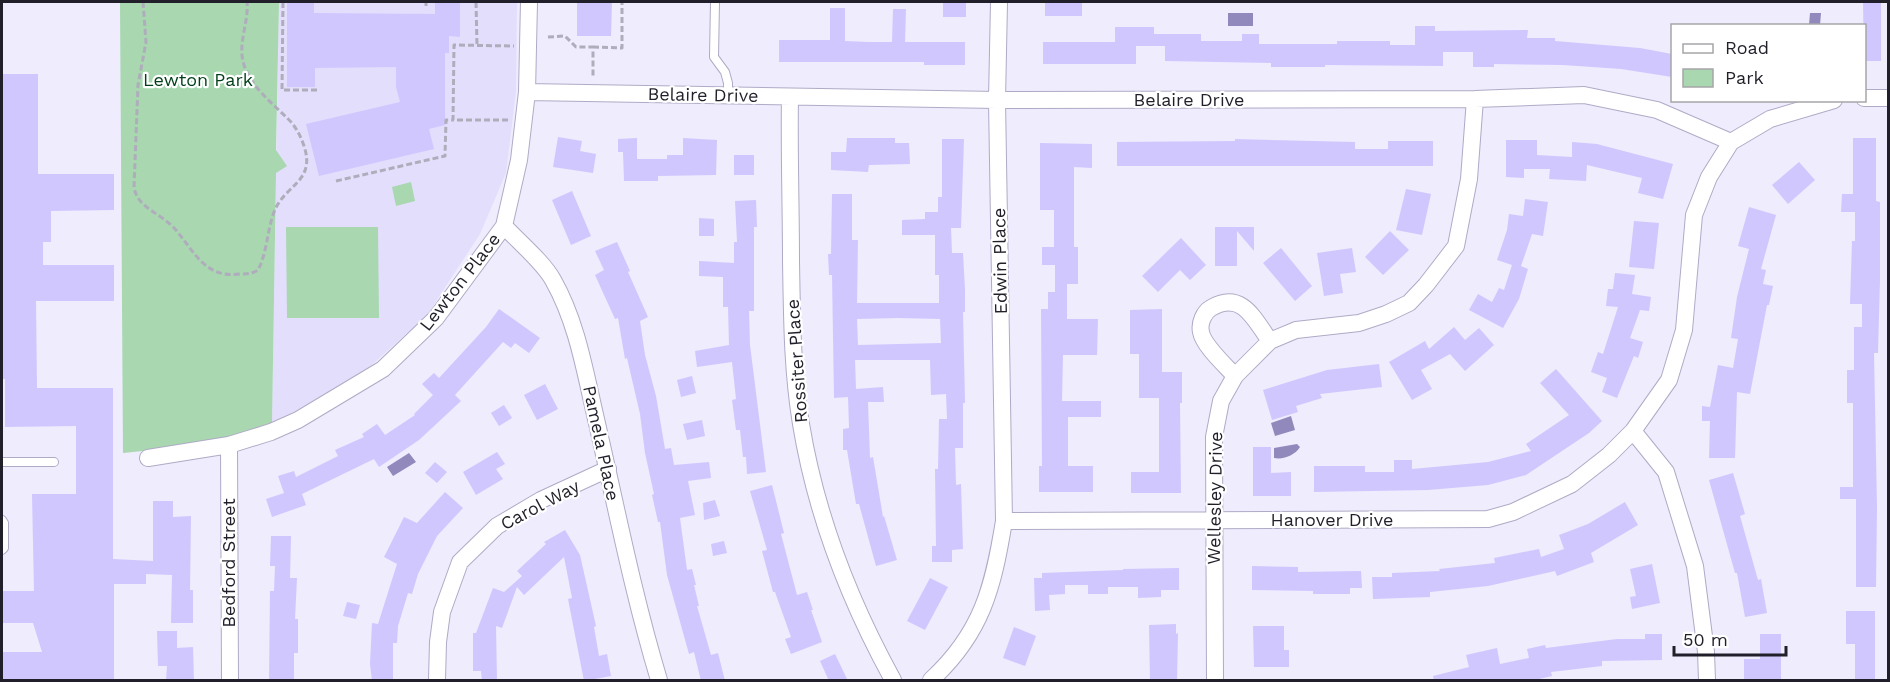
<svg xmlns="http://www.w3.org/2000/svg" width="1890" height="682" font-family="'Work Sans',sans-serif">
	<rect width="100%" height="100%" fill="#eeecfd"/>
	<path fill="#e3defb" d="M279 2H517L516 91 506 173 480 234 427 315 364 372 272 424Z"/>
	<path fill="#a8d7b0" d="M120 2H279L276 150 287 166 276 173 272 424 231 438 181 447 123 453Z
		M411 182 415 201 396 206 392 187Z
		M286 227H378L379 318H287Z"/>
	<path fill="#9188bc" d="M1228 13H1253V26H1228Z
		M1810 13H1821L1820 25H1809Z
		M1291 416 1295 430 1275 436 1271 423Z
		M1297 444 1300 447C1295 455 1284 460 1274 458V448Z
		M409 453 416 462 393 476 387 467Z"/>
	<path fill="#d0c7ff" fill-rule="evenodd" d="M287 2H314V13L435 14V2H460V37L449 36V53H445V125L429 129 434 149 319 176 306 124 400 102 396 87V67L315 68V87H287Z
		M577 2H612L611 36H577Z
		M943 2H966V17H943Z
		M1045 2H1082V16H1045Z
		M1863 2H1881V61H1864Z
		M830 8H845V41L868 42H892L893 9H906L905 42H965V65H924V62H779V40H830Z
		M1415 26H1435V31L1528 30 1527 38H1555V41L1640 48 1672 54V77L1621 69 1563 65 1494 64V67H1473V52H1443V66L1325 65V67H1271V63L1165 61V46H1136V64H1043V42H1115V27H1154V34H1201V41H1242V34H1259V44H1337V41H1390V45H1415Z
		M2 74H38V174H114V210L51 211V242H43V265H114V301H36L37 388H113V559L153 561V501H173V517L191 516 190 590H193V623H171L172 575 146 574V584H114V681H2V652H42L33 623H2V591H34L32 494H76V426L5 427V379H2Z
		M558 137 582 141 580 151 596 154 593 173 553 167Z
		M637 138V159H667V155H683V138L717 140 716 175 658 176V181H624L623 152H618V139Z
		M847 138H895V143H909L910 164 869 165 868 172 831 170V152H846Z
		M1853 138H1876V201L1880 202V280L1878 353H1874L1877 508 1876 587H1856V499H1840V487H1853V403H1847V370H1854V327H1862V304H1850L1852 241H1855V212H1841L1842 194H1853Z
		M942 139H964L961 228H951L952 253H963L965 290V312H963L965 403H963V448H955L956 485 961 484 963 549 952 550V562H932V546H936L935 469H938L939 419H947L946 394 931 395 930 360H855L856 389 883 387 884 402H868L870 458 873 457 883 517 884 516 897 560 876 566 859 504H856L847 450H843V429L849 428 848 397 834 398 832 275H829L828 254H831L832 194H852V240H858L857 303H939V275H935V235H902V220L925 219V212H938V197H942ZM898 318 940 319 941 343 858 345 857 319Z
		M1235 139 1355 142V149H1388V141H1433V166H1117V142L1235 141Z
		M1506 140H1537V155L1572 157V142L1597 144 1673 164 1663 199 1638 193 1642 178 1587 165 1586 181 1549 179 1550 169H1524V178L1506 177Z
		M1040 143 1092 144V168L1074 167V247H1078V284H1067V319H1098L1097 355H1063L1062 401H1101V417H1068V466H1093V492H1039V466H1042L1041 309H1048V292H1055V265H1042V247H1054V210H1040Z
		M734 155H754V175H734Z
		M1799 162 1815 180 1788 204 1772 185Z
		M1406 189 1431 194 1422 235 1396 230Z
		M572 191 591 236 571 245 552 200Z
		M1525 199 1548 202 1543 236 1532 234 1521 266 1528 269 1519 299 1503 328 1469 310 1478 294 1492 302 1499 288 1504 290 1512 265 1497 260 1507 230 1509 214 1523 216Z
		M756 200 757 227H754V311H749L750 345 766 472 747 474 746 457H743L740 430H736L732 400 736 399 732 362 697 367 695 351 729 345 728 307H723V277L699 276V261L734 263V242H737L735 201Z
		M1749 207 1776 215 1761 269 1766 270 1763 284 1773 286 1769 305H1767L1750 394 1737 392 1735 458H1709L1710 421H1702V406L1710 407 1718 365 1733 368 1738 339 1731 338 1737 297 1749 249 1738 246Z
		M699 218 714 219V236H699Z
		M1634 221 1659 223 1654 269 1629 267Z
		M1215 227H1254V251L1237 231V266H1215Z
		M1390 231 1409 250 1383 275 1365 257Z
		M1181 238 1206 265 1190 280 1180 270 1158 292 1142 276Z
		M617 242 630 271 628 272 648 317 640 321 645 355 656 396 665 449 671 448 674 465 709 462 711 478 688 481 695 515 680 518 687 570 692 569 696 585H694L699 606H697L711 655 718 653 725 681H701L694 652 689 654 667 575 660 522H658L652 495 654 494 645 453 640 414 627 358 625 359 618 318 615 319 595 275 604 270 595 251Z
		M1281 248 1312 286 1295 301 1263 263Z
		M1352 248 1356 272 1340 274 1343 293 1324 296 1317 253Z
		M1615 273 1635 275 1632 294 1651 297 1649 311 1640 310 1630 338 1643 342 1638 358 1634 356 1617 398 1602 392 1607 378 1591 372 1598 352 1603 354 1618 307 1606 306 1608 289H1613Z
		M499 309 540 338 529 353 515 343 511 348 503 342 455 395 461 401 419 440 379 467 374 459 302 494 306 505 272 517 266 499 284 493 278 476 294 471 296 477 338 456 335 450 364 437 362 434 377 424 385 435 415 415 414 414 433 395 422 384 434 373 439 378 486 327Z
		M1162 309V372H1182V403H1180L1181 493H1131V472H1159V398H1139V354H1130V310Z
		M1454 327 1465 340 1479 328 1494 345 1465 371 1450 354 1421 370 1432 389 1412 400 1389 362 1425 341 1429 349Z
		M1379 364 1382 387 1320 394 1322 398 1296 406 1298 412 1272 420 1263 390 1327 370Z
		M1556 369 1602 421 1589 433 1526 475 1488 485 1428 490 1314 492V466H1365V472H1394V460H1412V469L1488 462 1531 451 1526 444 1569 415 1540 383Z
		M692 376 696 393 681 397 677 380Z
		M545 384 558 409 537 420 524 395Z
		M504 405 512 418 499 426 491 413Z
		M702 420 705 436 687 440 683 424Z
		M1253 447H1271V473L1291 472V496H1253Z
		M497 452 505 464 496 469 503 479 476 495 463 472Z
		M435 462 447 472 437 483 425 473Z
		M1733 473 1745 514 1740 516 1758 580 1761 579 1767 613 1745 617 1737 573H1735L1709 480Z
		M772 485 784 533 781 534 797 595 807 592 813 610H811L822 642 791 654 785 639 791 637 775 592H773L762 551 767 550 750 491Z
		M445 492 463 508 437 536 418 574 412 594 408 593 398 626 397 643H393V681H372L370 664 372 623 378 624 397 564 384 557 404 517 417 523Z
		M715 500 720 516 704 520 703 503Z
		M1625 502 1638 525 1591 553 1594 562 1557 576 1555 571 1488 586 1430 592V597L1373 599 1372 577H1392V573L1440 571 1439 569 1495 563 1494 558 1539 549 1541 557 1564 549 1559 535 1588 524Z
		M565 530 580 555 596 626 594 627 599 656 607 654 611 676 584 681 568 599 572 598 564 557 524 595 517 587 502 628 496 626 497 681H482L481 671H473V633H476L493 588 504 592 522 576 517 571 546 544 544 542Z
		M271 536H291L290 578H297L295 619H298V653H294V681H269L270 591H274L275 566H270Z
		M724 541 727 553 713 556 711 544Z
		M1652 564 1660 603 1632 609 1630 597 1636 596 1630 569Z
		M1252 566 1298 567V572L1361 571 1362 588H1350V594H1313V591L1252 590Z
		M1179 568V590H1161V597L1138 598V587H1108V594H1088V585H1065V594L1049 595 1050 610 1035 611 1034 578H1042V573L1123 570V569Z
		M930 578 948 587 925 630 907 621Z
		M347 602 360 605 356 619 343 616Z
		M1846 611H1875V681H1855V644H1846Z
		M1176 624V634L1178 633 1177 681H1150L1149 625Z
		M1253 626H1284V650H1289V667H1254Z
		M1014 627 1036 636 1025 666 1003 658Z
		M157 631H177V648L193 647 194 681H166L167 666H158Z
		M1645 634H1662V660L1602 661V666L1551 672 1552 676 1531 681H1434L1433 676 1469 667 1466 655 1497 648 1500 664 1529 658 1527 649 1545 645 1546 648 1617 639H1645Z
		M1760 634H1781V681H1744V659H1760Z
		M835 654 848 681H829L820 661Z"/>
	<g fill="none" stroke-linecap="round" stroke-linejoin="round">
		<g stroke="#afabc6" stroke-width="10">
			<path id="lane" d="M715 2 714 57 725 72 728 83V95
				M2 462H54
				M2 520 4 523V548L2 550"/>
		</g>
		<g stroke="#afabc6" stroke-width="18">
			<path id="street" d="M527 92 997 100 1475 99 1584 95 1657 110 1731 142 1770 119 1834 100
				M790 97C789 151 791 206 791 261 792 316 792 370 801 424 816 515 849 600 893 680
				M1864 98H1888
				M504 226C518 241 544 263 553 280 577 322 585 372 596 419 616 506 633 594 659 680
				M1235 376C1225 365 1203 345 1201 332 1199 323 1204 312 1211 308 1242 290 1254 319 1270 341
				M1633 431 1666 472 1695 566 1706 652 1707 680
				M229 445 230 680
				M148 458 229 445 271 432 298 420 383 369 436 318 504 226 519 160 527 92 529 2
				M1004 521 1488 519 1513 512 1572 484 1609 455 1633 431 1669 380 1684 330 1694 215 1709 177 1731 142
				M437 680 438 642 442 612 460 562 497 526 541 500 608 469
				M931 680C982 633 993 588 1004 521L997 100 999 2
				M1215 680 1214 437 1221 401 1235 376 1270 341 1296 330 1359 323 1386 314 1409 303 1426 285 1456 246 1469 179 1475 99"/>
		</g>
		<path stroke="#afadbc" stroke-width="3" stroke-dasharray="6 3" stroke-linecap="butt" d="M143 2 146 42 138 85 134 187C137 208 161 213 175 229 194 251 205 279 240 274 247 274 252 274 258 270 267 253 267 231 274 212 285 184 316 182 304 146 301 137 297 129 291 122 274 104 252 89 244 65 237 44 249 23 247 2
			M283 2 282 90H320
			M426 2V6
			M476 2 477 45
			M548 37 565 36 576 47H593V78
			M593 47 622 48V2
			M508 120H453L454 45 514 46
			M336 181 445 156 446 120H453"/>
		<use href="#lane" stroke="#fff" stroke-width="8"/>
		<use href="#street" stroke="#fff" stroke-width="16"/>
	</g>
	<g text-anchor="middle" stroke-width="4.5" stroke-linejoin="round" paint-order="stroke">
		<g font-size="18" fill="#013e19" stroke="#fff">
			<text x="198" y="86">Lewton Park</text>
		</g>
		<g font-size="18" fill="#211f29" stroke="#fff">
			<text transform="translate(703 95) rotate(1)" y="6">Belaire Drive</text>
			<text x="1189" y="106">Belaire Drive</text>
			<text transform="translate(1000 261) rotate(-91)" y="6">Edwin Place</text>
			<text transform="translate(460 282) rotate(-52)" y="6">Lewton Place</text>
			<text transform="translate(797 361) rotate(-94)" y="6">Rossiter Place</text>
			<text transform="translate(601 443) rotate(78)" y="6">Pamela Place</text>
			<text transform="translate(1215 498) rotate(-89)" y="6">Wellesley Drive</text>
			<text transform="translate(540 505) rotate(-28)" y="6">Carol Way</text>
			<text x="1332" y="526">Hanover Drive</text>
			<text transform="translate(229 563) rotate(-90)" y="6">Bedford Street</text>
		</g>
	</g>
	<rect width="1890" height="682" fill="none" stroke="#211f29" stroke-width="6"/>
	<rect x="1671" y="24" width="195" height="78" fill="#ffffff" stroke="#a6a5a9" stroke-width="1.5"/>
	<rect x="1683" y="44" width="30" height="9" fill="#ffffff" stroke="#a6a5a9" stroke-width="1.5"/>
	<text x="1725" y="54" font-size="18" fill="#211f29">Road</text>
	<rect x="1683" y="69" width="30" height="18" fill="#a8d7b0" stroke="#a6a5a9" stroke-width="1.5"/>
	<text x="1725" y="84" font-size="18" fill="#211f29">Park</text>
	<path d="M1674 646v9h112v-9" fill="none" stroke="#211f29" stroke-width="3"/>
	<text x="1683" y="646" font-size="18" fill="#211f29" stroke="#ffffff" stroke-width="4.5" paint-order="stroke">50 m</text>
</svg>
